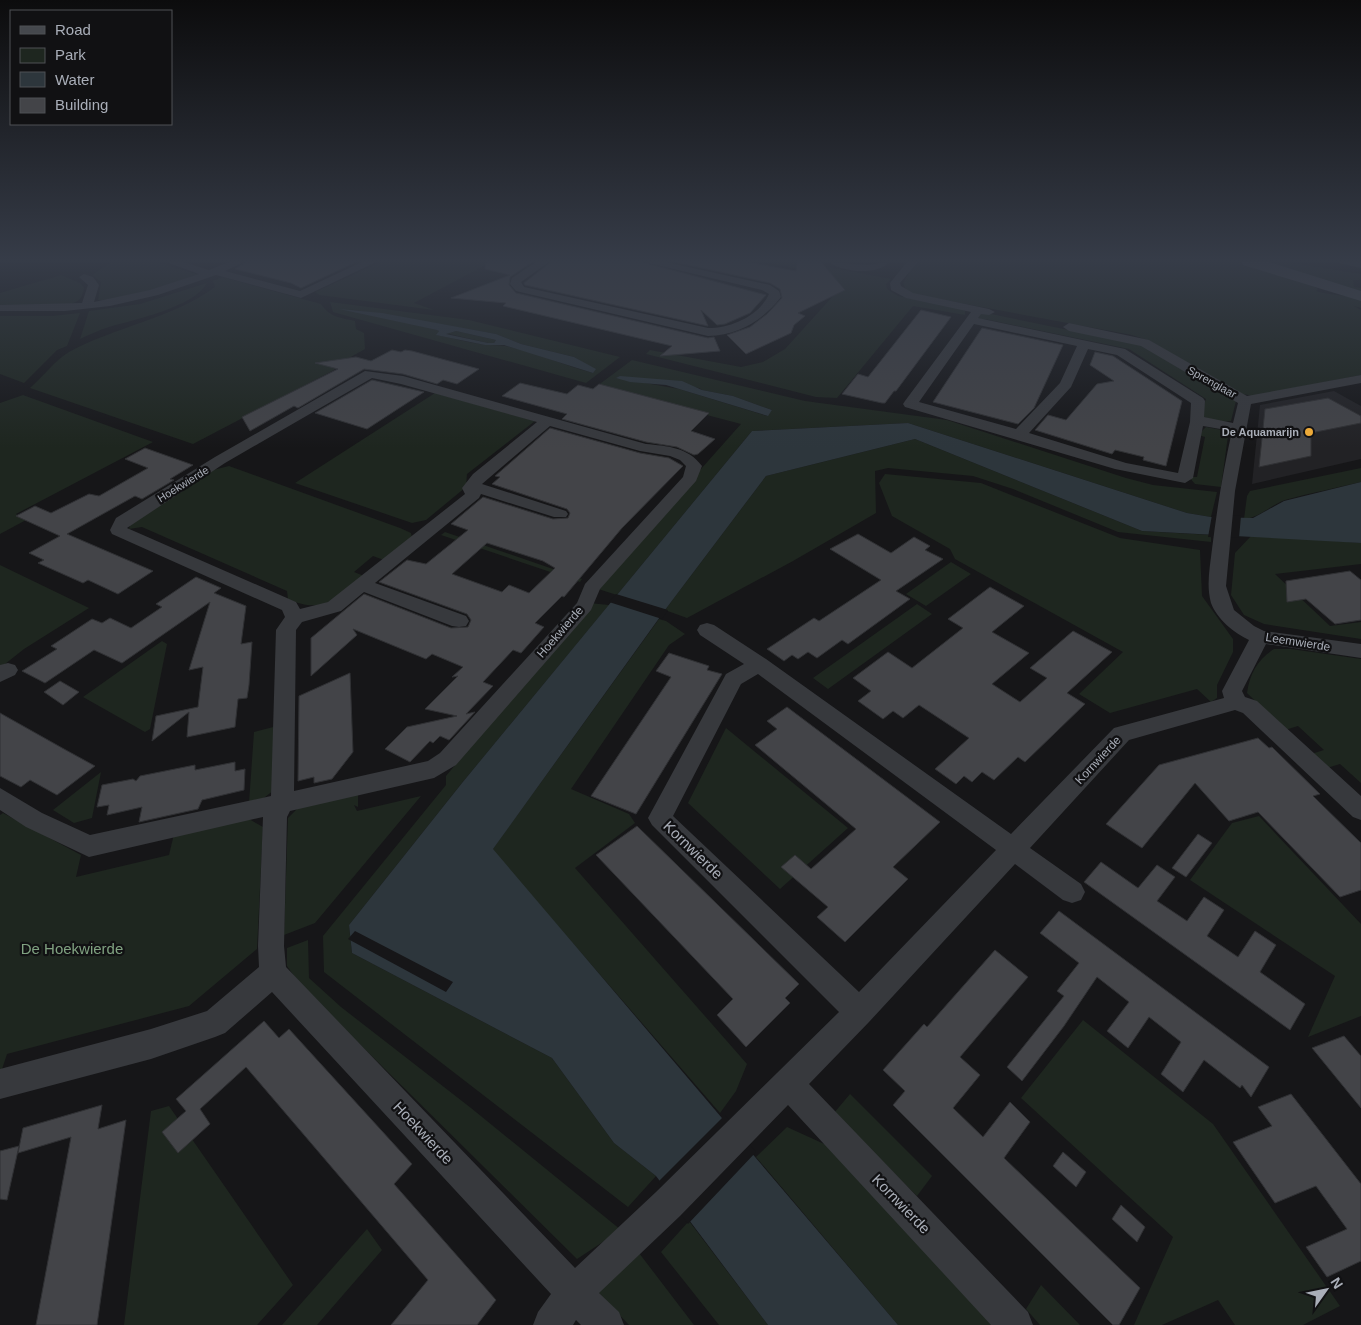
<svg xmlns="http://www.w3.org/2000/svg" width="1361" height="1325" font-family="Helvetica,sans-serif">
	<rect width="100%" height="100%" fill="#161618"/>
	<path fill="#222225" d="M1334 391 1361 406V459L1252 484 1260 405Z"/>
	<path fill="#1e261f" fill-rule="evenodd" d="M111 262H156L199 275 180 283 108 301 98 300 101 282 92 275Z
		M381 262H491L414 303 434 310 319 295 315 292Z
		M766 262H801L891 279 886 284 887 289 898 296 960 308 965 311V315L913 306 837 398 816 397 646 354 650 350 741 367 763 362 785 349 833 296 826 275Z
		M917 262H1239L1315 287 1318 289 1316 291C1326 295 1347 295 1361 298V308L1354 306 1361 310V375L1253 396 1237 393 1150 341 1132 335 912 294 906 290 903 283 910 271Z
		M1261 262H1286L1361 274V280H1353L1354 287 1361 288V293Z
		M61 275 80 283 84 288C82 299 79 301 69 305L0 306V293Z
		M222 277 321 304C331 318 339 317 355 321L356 329 364 333 365 349 338 364 334 370 193 444 30 388C43 377 55 360 69 352 117 326 171 319 215 287L213 281Z
		M207 283C195 307 133 320 109 327 99 330 89 335 80 339L89 311 140 304Z
		M330 302 469 320 620 357 586 383 333 312ZM348 309 496 334 521 344 574 357 584 363 593 373C564 366 536 352 505 346 499 345 492 345 486 345 469 343 453 338 437 335L439 331 438 330Z
		M80 313 67 346 57 350 24 383 0 374V316H52Z
		M986 313 1142 345 1236 401 1231 421 1220 422 1201 416 1206 399 1129 349 985 319 982 320 977 317 978 314Z
		M456 331 496 340 494 343H488L445 333Z
		M632 360 805 401 947 420 1126 478 1153 485 1217 492 1211 517 1187 513 908 423 752 431 617 595 595 588 741 424 597 386ZM617 378 699 388 702 390 733 396 772 410 767 416 679 389Z
		M435 393 535 421 467 474 466 487 426 520 412 523 295 483Z
		M23 395 153 442 16 514 26 520 0 534V403Z
		M1206 427 1222 430 1228 436 1221 487 1195 484 1189 477H1197L1205 437 1198 435Z
		M915 439 1142 531 1211 535V542L1118 532 1013 489 973 476 888 468 875 471 876 513 793 561 687 618 665 610 766 476Z
		M229 466 400 528 411 533 412 538 384 560 373 556 354 572 364 576C337 598 323 615 288 599L287 591 142 527 129 529 131 521 213 470Z
		M1361 468V482C1336 488 1310 493 1285 500 1271 505 1259 518 1244 519L1247 496 1250 491Z
		M885 474 981 483 1120 538 1200 550 1202 596 1233 639V652L1217 685V698L1211 702 1197 689 1110 713 1079 694 1123 652 955 559 950 549 892 516 879 483Z
		M445 532 582 579 580 582 441 535Z
		M1252 535 1361 543V564L1275 574 1330 626 1361 622V639L1264 624 1244 615 1231 595 1235 553Z
		M951 562 971 574 926 606 906 594Z
		M0 565 89 608 24 649 0 668Z
		M589 603 609 605 462 783 349 925 352 953 552 1058 614 1143 656 1176 628 1207 324 972 323 936 446 785V776Z
		M917 604 932 614 828 689 813 678Z
		M659 619 666 621 685 634 669 645 571 789 629 814 635 823 575 868 747 1064 736 1091 720 1113 492 850Z
		M162 641 167 644 150 729 145 732 83 697Z
		M1274 649H1291L1361 659V783L1340 764 1327 768 1311 754 1324 750 1298 726 1285 730 1247 693C1250 674 1257 660 1274 649Z
		M277 726 274 790 260 801 249 803 254 732Z
		M726 728 848 828 780 889 688 803Z
		M101 772 92 818 74 823 53 810Z
		M358 792V807L354 805 357 811 421 796 315 923 284 935 288 818 298 808Z
		M3 813 81 855 76 877 169 855 174 834 247 818 263 827 257 949 189 1006 7 1054 0 1075V815Z
		M1259 816 1361 924V1016L1308 1037 1335 976 1190 880 1232 823Z
		M308 940 309 978 341 1007 471 1108 621 1230 577 1259 301 986 287 966V948Z
		M1083 1020 1213 1124 1340 1306 1303 1325H1235L1218 1300 1162 1325H1134L1173 1237 1021 1098Z
		M850 1094 932 1176 917 1196 834 1113Z
		M169 1106 293 1285 257 1325H124L151 1111Z
		M787 1127 833 1148 994 1325H898L756 1157Z
		M689 1221 768 1325H719L661 1252Z
		M367 1229 382 1250 317 1325H282Z
		M639 1253 694 1325H629L596 1290Z
		M1041 1285 1080 1325H1040L1026 1309Z"/>
	<path fill="#2d363c" fill-rule="evenodd" d="M339 309 382 313 496 334 521 344 574 357 596 369 593 373 504 345H485L436 335 439 331 437 330ZM456 331 496 340 494 343H488L446 334Z
		M620 376 682 381 702 390 733 396 772 410 768 416 666 385 630 382 616 378Z
		M908 423 1187 513 1211 517 1253 518 1284 501 1361 482V543L1142 531 915 439 766 476 665 610 493 849 898 1325H768L656 1176 614 1143 552 1058 352 953 349 925 462 783 752 431Z"/>
	<path fill="#161618" d="M1212 515 1241 516 1239 538 1208 537Z
		M616 594 668 610 662 619 609 602Z
		M355 931 453 982 446 992 348 939Z
		M725 1115 756 1152 688 1224 658 1182Z"/>
	<path fill="#434448" stroke="#303134" fill-rule="evenodd" d="M246 262H356L301 288 291 283 235 269Z
		M486 262H532L510 277 509 285 516 293 708 338 714 337 720 351 660 356 672 346 503 306 506 303 451 298 510 275 485 269Z
		M551 262H642L766 295 750 313 725 324 717 325 701 310 708 326 525 285 524 283Z
		M675 262H748L796 271 797 262H821L845 290 798 313 805 316 794 325 791 333 746 354 727 335 750 327 767 314 782 298 780 289 770 283Z
		M921 310 951 317 896 391H894L885 403H882L842 394 858 374 868 377Z
		M982 328 1063 345 1034 408 1018 424 933 402Z
		M392 350 401 352 405 350 412 351 479 369 457 384 443 380 437 384 403 374 364 369 298 408 294 406 250 431 242 417 338 369 315 363 356 357 371 361Z
		M1095 352 1113 356 1182 401 1166 466 1143 460 1144 457 1115 450 1112 454 1035 430 1048 415 1066 420 1097 384 1114 381 1090 365Z
		M372 380 424 392 367 429 315 413Z
		M520 383 567 394 578 385 593 389 599 384 709 413 691 431 715 439 698 454 694 455 677 447 646 442 562 419 567 414 502 396Z
		M1328 398 1361 416V423L1311 433V456L1259 467 1265 409Z
		M550 428 640 453 669 458 683 466 622 528 564 597 562 596 535 623 544 627 521 653 513 650 483 682 493 686 466 714 475 712 451 738 449 740 440 736 433 743 430 741 410 762 385 749 407 727 457 716 425 709 458 676 452 677 463 667 432 654 426 659 353 629 357 635 311 676V638L364 594 451 628 468 627 471 620 467 614 379 582 407 560 426 564 468 530 451 524 483 497 553 519 568 518 570 513 567 509 492 484 500 477 495 476ZM487 543 543 561 555 568 529 593 509 585 502 592 452 574Z
		M145 448 193 465 170 479 174 480 142 499 135 496 67 534 153 571 118 594 88 580 83 583 38 563 44 560 29 553 60 536 16 516 35 506 51 513 89 494 99 496 148 468 125 459Z
		M858 534 891 553 914 537 930 546 925 550 943 559 896 591 910 599 848 644 842 640 817 658 808 652 798 659 792 655 784 661 767 649 814 618 819 621 881 580 830 549Z
		M1350 571 1361 580V620L1335 624 1306 599 1287 602 1286 581Z
		M196 577 221 588 214 593 246 606 241 644 252 642 249 685 247 698 238 699 235 727 187 737 189 712 152 741 156 716 198 707 203 667 189 670 210 602 122 663 94 650 45 683 22 671 57 649 51 646 92 619 102 623 110 618 131 628 162 607 156 604Z
		M990 587 1024 606 992 632 1029 653 992 684 1020 702 1047 678 1030 668 1073 631 1112 652 1067 693 1085 704 1025 762 1018 757 994 780 982 772 972 782 964 776 956 784 935 769 969 738 919 705 903 718 893 711 883 719 858 701 871 691 853 678 888 652 912 668 963 628 948 619Z
		M669 653 709 666 707 670 722 674 636 814 591 796 671 677 656 671Z
		M350 673 353 752 332 779 314 783V777L298 781 299 696Z
		M60 681 79 692 63 705 44 692Z
		M787 707 940 822 893 867 908 879 845 942 817 917 828 907 781 867 795 855 811 869 856 829 755 745 777 729 767 721Z
		M0 713 64 749 95 766 57 795 30 780 21 787 0 776Z
		M1258 738 1269 748 1272 747 1320 794 1313 796 1361 843V890L1340 897 1258 812 1229 821 1195 783 1142 848 1106 824 1159 765Z
		M235 762V771L245 769 244 790 202 800 198 809 139 822 142 807 107 815 109 805 97 807 102 785 133 779 136 781 140 776 195 765V770Z
		M637 826 799 984 785 998 790 1003 746 1047 717 1015 733 999 596 855Z
		M1198 834 1212 843 1186 877 1172 868Z
		M1101 862 1138 888 1157 865 1175 877 1157 901 1187 921 1204 897 1224 910 1207 936 1238 957 1255 931 1276 945 1260 972 1305 1004 1290 1030 1084 882Z
		M1059 911 1269 1067 1251 1097 1242 1085 1240 1088 1204 1060 1183 1092 1161 1074 1181 1042 1149 1017 1128 1048 1107 1031 1129 1002 1097 977 1064 1026 1022 1081 1007 1067 1064 996 1057 991 1079 963 1040 933Z
		M995 950 1028 977 960 1057 980 1075 953 1108 983 1137 1010 1102 1030 1122 1004 1158 1140 1288 1119 1325H1113L893 1105 905 1091 883 1070 924 1024 927 1027Z
		M264 1021 279 1038 289 1029 412 1164 394 1184 496 1300 477 1325H391L428 1280 246 1067 200 1109 210 1124 178 1153 162 1132 186 1111 176 1099Z
		M1344 1036 1361 1056V1108L1312 1048Z
		M1291 1094 1361 1184V1261L1327 1277 1306 1247 1347 1229 1316 1186 1275 1203 1233 1142 1272 1126 1258 1107Z
		M102 1105 98 1129 126 1120 97 1325H36L71 1137 18 1153 23 1128Z
		M19 1146 7 1200 0 1199V1151Z
		M1063 1152 1086 1172 1076 1187 1053 1166Z
		M1121 1205 1145 1227 1137 1242 1112 1219Z"/>
	<g fill="none" stroke-linecap="round" stroke-linejoin="round">
		<path fill="#37393d" fill-rule="evenodd" d="M166 262H183L209 270 229 262H244L225 271 300 291 362 262H376L301 298 216 275 158 295 110 306 65 311H0V305L82 303 88 285 79 277 84 274 93 277 99 285 94 302 150 290 199 274Z
			M536 262H549L521 282 524 287 708 328C731 328 759 316 769 294L762 290 644 262H665L770 285 779 291 781 297C762 321 739 335 708 336L516 291 510 284 512 278Z
			M829 262 867 265 889 262C877 276 842 272 829 262Z
			M907 262H918L900 283 901 286 913 293 989 309 995 312 989 315 981 314 978 318 1125 349 1203 398 1205 401 1204 417 1233 423 1238 403 1141 346 1069 331 1063 327 1069 323 1149 340 1247 396 1361 375V383L1251 404 1235 491 1226 586 1234 610 1254 626 1264 631 1361 644V658L1266 644 1242 691 1245 697 1257 701 1361 796V820L1353 817 1243 713 1235 710 1129 740 1030 848 1081 884 1085 892 1081 900 1072 903 1063 900 1015 864 869 1022 809 1084 1028 1312 1033 1325H991L788 1105 680 1216 599 1293 619 1312 624 1325H581L576 1320 573 1325H533L538 1312 551 1294 272 992 225 1033 215 1037 151 1059 0 1099V1069L151 1029 207 1011 259 967 258 946 263 817 89 857 26 827 0 810V788L42 813 90 835 271 796 276 630 285 617 282 610 112 534 110 530 116 518 215 457 365 371 403 376 646 444C667 446 688 447 702 466L696 481 600 589 591 610 456 765 434 778 290 811 287 817 284 946 286 967 575 1268 656 1192 839 1012 652 825 648 818 726 674 744 664 700 635 697 630 700 625 707 623 714 625 766 659 1011 834 1114 728 1224 698 1222 691 1249 640C1234 633 1217 619 1211 603 1206 585 1210 567 1212 549 1217 509 1223 471 1232 431L1203 426 1193 478 1185 483 1115 469 905 407 903 404 905 401 971 312 906 298 891 290 890 283ZM974 324 1077 346 1060 383 1016 429 919 402ZM1088 349 1117 355 1191 403 1190 422 1178 473 1126 463 1029 433 1071 387ZM372 378 401 384 537 422 473 474 462 488 465 494 328 602 300 609 296 602 127 528 225 463ZM550 426 640 451 670 456 680 460 686 466 683 477 585 584 577 603 440 753 428 761 294 791 296 630 302 622 341 611 364 592 452 626 459 627 466 626 469 621 466 616 375 583 479 498 481 494 554 517H566L568 514 566 511 482 484ZM758 674 996 850 859 992 673 816 741 684Z
			M1335 262H1361V268Z
			M8 663 15 665 18 670 15 675 0 682V665Z"/>
		<path fill="#45484d" fill-rule="evenodd" d="M1241 262H1269L1282 266 1361 291V301L1243 265Z"/>
	</g>
	<linearGradient id="sky" x2="0" y2="1"><stop stop-color="#0c0c0d"/><stop offset="0.58" stop-color="#363c48"/><stop offset="1" stop-color="#363c48" stop-opacity="0"/></linearGradient>
	<rect width="1361" height="448" fill="url(#sky)"/>
	<circle fill="#edaa39" stroke="#111113" stroke-width="2" cx="1309" cy="432" r="5"/>
	<g text-anchor="middle" stroke-width="4.5" stroke-linejoin="round" paint-order="stroke">
		<g font-size="11" fill="#a9aeb8" stroke="#111113">
			<text transform="translate(1212 382) rotate(29)" y="4">Sprenglaar</text>
			<text transform="translate(183 484) rotate(-32)" y="4">Hoekwierde</text>
		</g>
		<g font-size="11" font-weight="bold" fill="#a9aeb8" stroke="#111113" text-anchor="end">
			<text x="1299" y="436">De Aquamarijn</text>
		</g>
		<g font-size="12" fill="#a9aeb8" stroke="#111113">
			<text transform="translate(560 632) rotate(-49)" y="4">Hoekwierde</text>
			<text transform="translate(1298 642) rotate(9)" y="4">Leemwierde</text>
			<text transform="translate(1098 760) rotate(-47)" y="4">Kornwierde</text>
		</g>
		<g font-size="15" fill="#a9aeb8" stroke="#111113">
			<text transform="translate(693 850) rotate(44)" y="5">Kornwierde</text>
			<text transform="translate(423 1133) rotate(47)" y="5">Hoekwierde</text>
			<text transform="translate(901 1204) rotate(46)" y="5">Kornwierde</text>
		</g>
		<g font-size="15" fill="#80a281" stroke="#111113">
			<text x="72" y="954">De Hoekwierde</text>
		</g>
	</g>
	<rect x="10" y="10" width="162" height="115" fill="#111113" stroke="#4e5055"/>
	<rect x="20" y="26" width="25" height="8" fill="#45484d" stroke="#4e5055"/>
	<text x="55" y="35" font-size="15" fill="#a9aeb8">Road</text>
	<rect x="20" y="48" width="25" height="15" fill="#1e261f" stroke="#4e5055"/>
	<text x="55" y="60" font-size="15" fill="#a9aeb8">Park</text>
	<rect x="20" y="72" width="25" height="15" fill="#2d363c" stroke="#4e5055"/>
	<text x="55" y="85" font-size="15" fill="#a9aeb8">Water</text>
	<rect x="20" y="98" width="25" height="15" fill="#434448" stroke="#4e5055"/>
	<text x="55" y="110" font-size="15" fill="#a9aeb8">Building</text>
	<g transform="translate(1326 1290) rotate(57)" stroke="#111113" stroke-width="4" paint-order="stroke">
	<path d="M0-4L9 19L0 12L-9 19Z" fill="#a9aeb8"/>
	<text y="-8" font-size="14" font-weight="bold" text-anchor="middle" fill="#a9aeb8">N</text>
	</g>
</svg>
